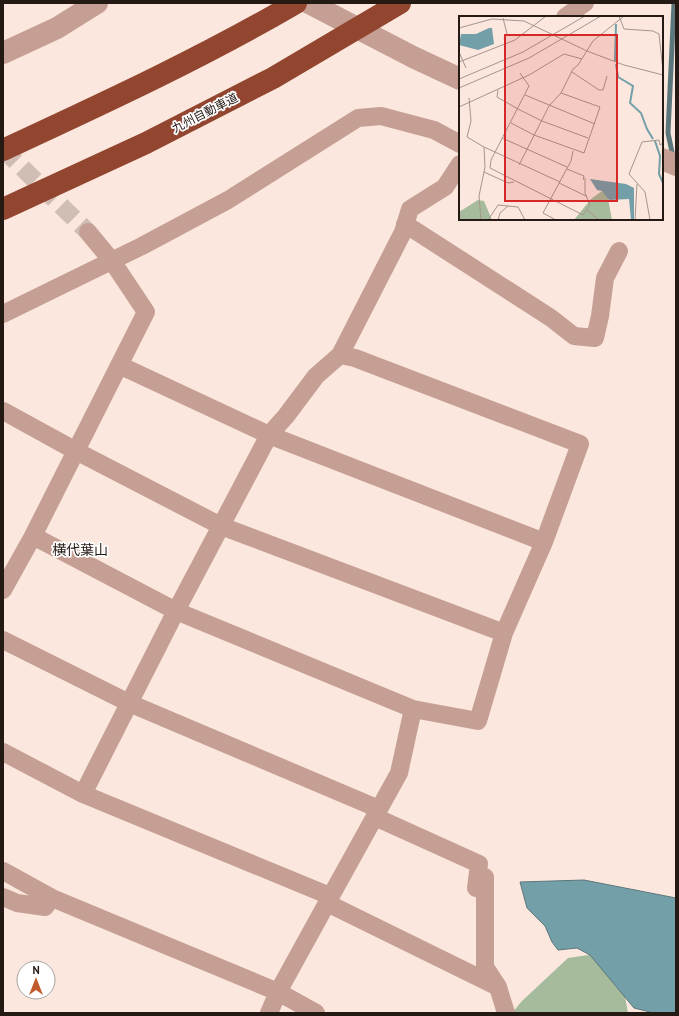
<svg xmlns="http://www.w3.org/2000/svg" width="679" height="1016" font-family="'PT Sans','Noto Sans JP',sans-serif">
	<rect width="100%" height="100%" fill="#fbe7dd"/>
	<path fill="#a5bb9c" d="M588 955 604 957 619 965 628 1013H512L522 1001 568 958Z"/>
	<path fill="#739fa9" stroke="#5c777c" d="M584 880 676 898V1013H654L634 1008 590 955 577 948 558 950 552 942 545 926 527 908 520 882Z"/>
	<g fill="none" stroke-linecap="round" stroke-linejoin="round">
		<path stroke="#5c777c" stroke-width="5" d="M673 157 668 133 674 3"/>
		<path stroke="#d0beb5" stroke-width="18" stroke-dasharray="18 9" stroke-linecap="butt" d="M3 149 88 232"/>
		<path stroke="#c69f94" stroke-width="18" d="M565 17 585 3
			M405 224 551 318 574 336 595 338 600 316 605 278 619 251
			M3 314 142 246 228 200 358 118 381 116 434 130 460 144
			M119 365 269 435 544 542
			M3 411 76 451 221 526 504 633
			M33 536 176 611 413 709 478 721 504 633 544 542 580 444 355 358 340 355
			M3 590 33 536 146 312 112 261 88 232
			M3 640 129 703 379 809
			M3 752 83 794 330 896
			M83 794 176 611 269 435 286 416 316 376 340 355 403 232 410 209 445 187 460 164
			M375 817 479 864 476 888
			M3 871 52 898 278 992 316 1013
			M485 877V967L498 987 506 1013
			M3 897 17 903 45 907 52 898
			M327 903 498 987
			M269 1013 278 992 327 903 399 773 413 709"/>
		<path stroke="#c69f94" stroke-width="22" d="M309 3 413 57 460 79
			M3 53 57 28 97 3
			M662 159 676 165"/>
		<path stroke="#92452f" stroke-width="22" d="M3 150C102 104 202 58 296 3
			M3 209 146 143 273 78 400 3"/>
	</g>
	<g text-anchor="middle" stroke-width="3.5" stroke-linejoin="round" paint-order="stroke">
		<g font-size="12" fill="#251914" stroke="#fff">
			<text transform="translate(205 113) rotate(-27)" y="4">九州自動車道</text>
		</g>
		<g font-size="14" fill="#251914" stroke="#fff">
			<text x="80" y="555">横代葉山</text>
		</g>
	</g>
	<g transform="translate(459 16)">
		<rect width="204" height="204" fill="#fbe7dd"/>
		<path d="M143 175 148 177 153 204H115L132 183ZM19 184 25 185 33 204H0V196Z" fill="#a5bb9c"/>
		<path d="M30 12H33L35 28 19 34 0 29 2 18H17ZM131 163 167 168 175 172V204H172L170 183 150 184 143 175 138 174Z" fill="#739fa9"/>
		<path fill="none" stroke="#739fa9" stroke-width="2" d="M156 45 157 8M157 48 159 61 174 70 171 87 182 97 188 113 194 123M196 125 201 140 200 158 204 167"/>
		<path fill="none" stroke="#a5958d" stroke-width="1" d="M160 0 165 13 194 15 200 18 204 55M44 2 48 18 45 22 47 28M0 12 33 3 65 5 128 35 165 49 204 59M0 36 7 52M0 46 56 24 87 0M113 56 140 74H144L148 60M61 57 70 70 32 144 31 152 124 199 131 189 126 177V162M0 63 64 36 126 0M0 72 70 42 142 0M39 74 38 81 59 93 83 105 129 122M66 79 136 108M10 82 12 105 8 121 25 131 26 151 20 180 22 204M0 91 70 59 105 38 123 43M52 107 75 119 125 137 141 91 102 77M43 122 108 151M25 131 101 166M60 149 90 90 102 77 114 53 119 49 134 25 165 0M108 153 125 160 124 164M25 156 49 167 55 166M100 167 127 180M49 190 59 191 66 204M128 194 140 204M29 204 39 189 49 190 41 197 39 204M97 204 84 197 112 145 114 135M176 204 178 168M191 204 186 176 170 158 183 126 200 124 201 129 204 127"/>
		<path fill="#d62828" fill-opacity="0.15" stroke="#d62828" stroke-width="2" d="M46 19H158V185H46Z"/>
		<rect width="204" height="204" fill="none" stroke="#251914" stroke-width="2"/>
	</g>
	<rect width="679" height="1016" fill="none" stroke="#251914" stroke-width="8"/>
	<g transform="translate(36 980)"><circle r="19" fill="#ffffff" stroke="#a8a3a1"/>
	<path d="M0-3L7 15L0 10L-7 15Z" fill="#c15b2c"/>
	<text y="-6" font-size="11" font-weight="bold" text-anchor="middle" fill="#251914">N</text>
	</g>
</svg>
